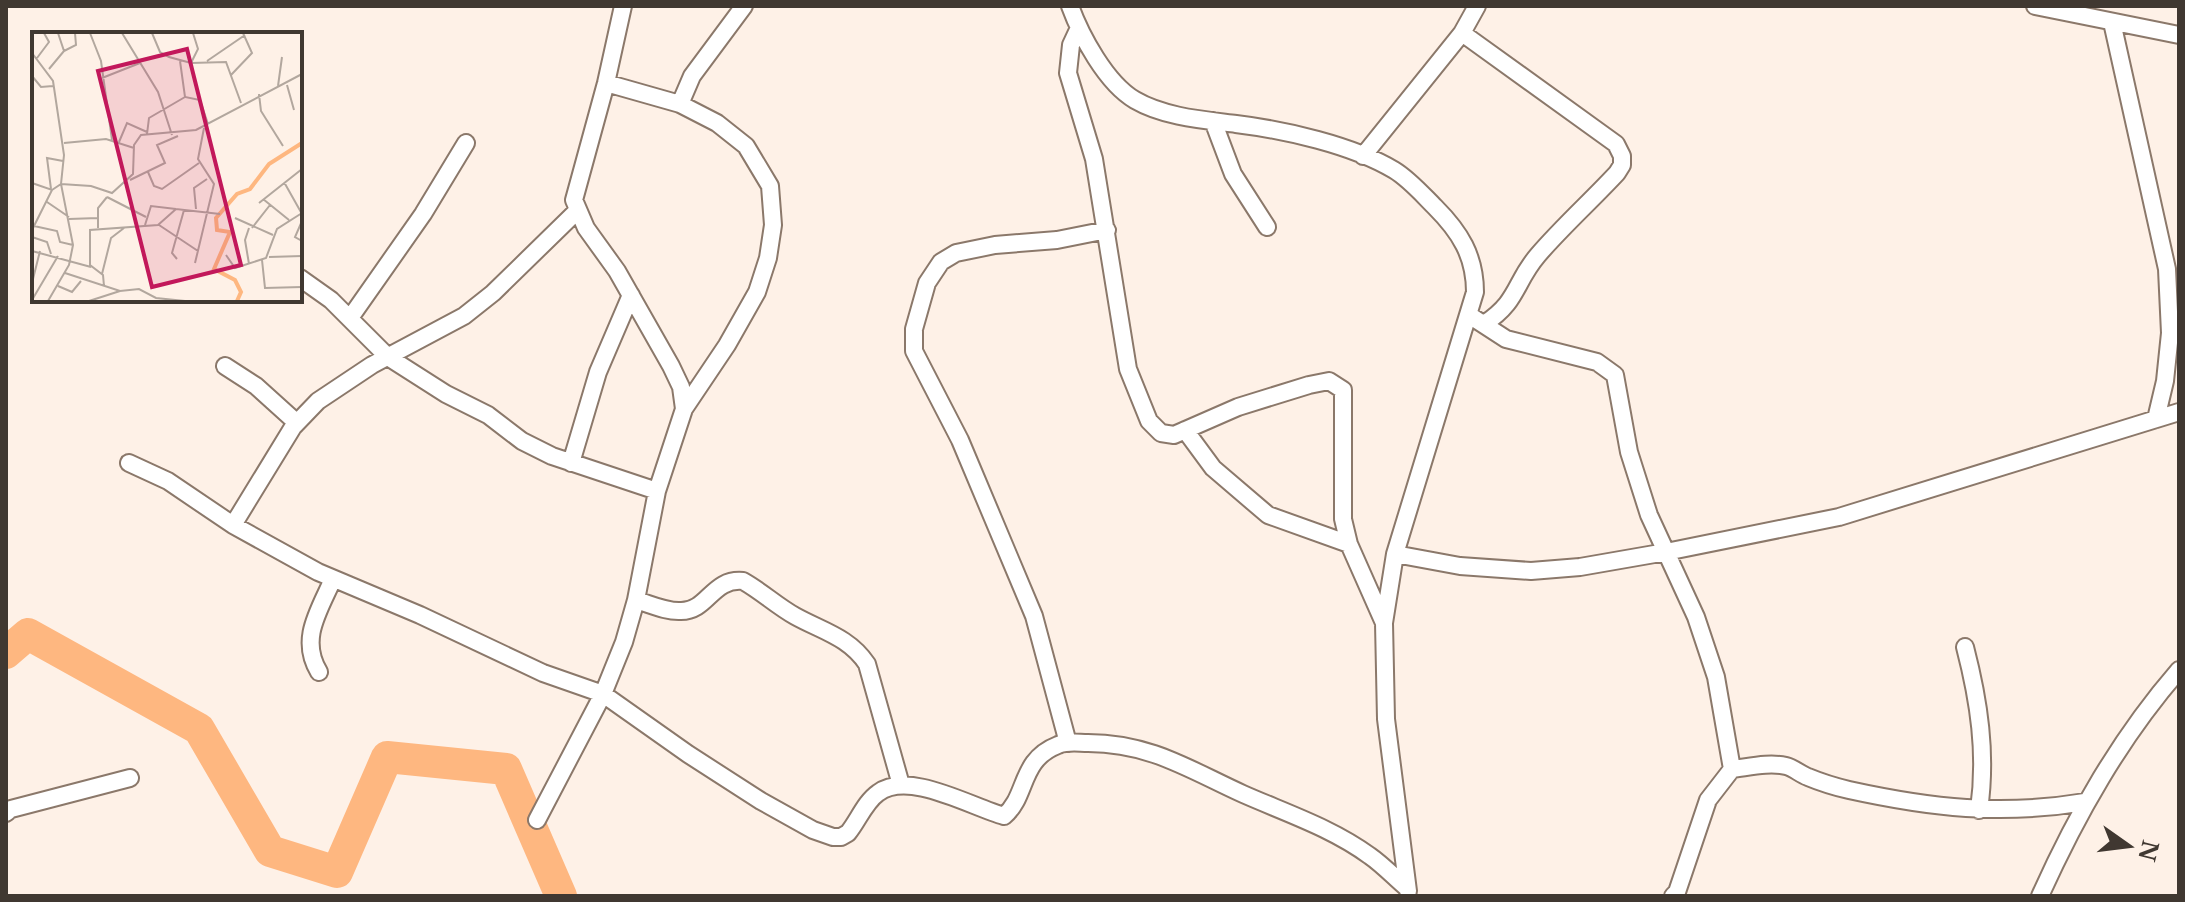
<svg xmlns="http://www.w3.org/2000/svg" width="2185" height="902" font-family="'Libre Baskerville',serif">
	<rect width="100%" height="100%" fill="#fef1e7"/>
	<g fill="none" stroke-linecap="round" stroke-linejoin="round">
		<path stroke="#feb780" stroke-width="32" d="M6 653 28 634 199 729 270 851 337 872 387 757 506 769 561 896"/>
		<g stroke="#8b786a" stroke-width="20">
			<path id="minor" d="M1070 6C1081 36 1106 83 1135 100 1164 117 1204 120 1236 124 1285 130 1352 145 1394 170 1409 179 1422 194 1435 207 1460 232 1475 256 1475 292L1395 554 1384 623 1386 719 1408 891
				M2035 6 2179 35
				M2112 22 2167 269 2170 333 2165 381 2156 419
				M1078 30 1071 45 1068 73 1094 159 1128 369 1149 421 1161 433 1174 435 1238 407 1309 385 1329 381 1343 390V519L1349 544 1384 623
				M1462 33 1616 144 1622 156V165L1617 173C1591 201 1562 227 1538 255 1514 283 1519 301 1484 324
				M606 83 680 104 717 123 746 146 770 186 773 225 768 258 757 292 727 345 684 409
				M680 104 692 76 744 6
				M1213 121 1233 174 1267 227
				M1363 156 1462 33 1477 6
				M300 278 331 300 388 357 446 394 488 415 522 441 552 456 657 491
				M1469 315 1506 339 1597 362 1615 375 1629 452 1649 515 1696 617 1716 677 1732 769
				M350 318 423 214 466 143
				M225 366 256 386 297 423
				M1185 430 1213 468 1268 515 1349 544
				M129 463 168 481 233 525 318 572 420 615 543 673 603 694 688 754 761 801 813 830 833 837H841L848 833C858 821 865 802 878 793 909 770 971 807 1004 816 1028 796 1019 760 1058 745 1067 741 1078 743 1088 743 1150 743 1190 770 1243 794 1286 813 1332 828 1370 856 1383 865 1395 878 1407 888
				M571 463 598 372 631 295
				M233 525 293 427 318 401 372 365 464 316 493 293 578 210
				M1395 554 1460 566 1531 571 1580 567 1666 552 1839 517 2179 412
				M636 600C650 604 666 612 681 611 708 611 712 578 743 581 761 591 777 606 795 616 822 631 849 637 867 664L901 785
				M1965 647C1979 701 1987 754 1979 810
				M319 672C299 639 319 611 333 579
				M1068 743 1034 616 960 440 914 351V329L927 283 941 262 956 253 995 245 1057 240 1107 230
				M6 813 11 809 130 778
				M537 820 603 694 624 642 636 600 657 491 684 409 681 387 671 366 617 271 586 228 574 200 606 83 623 6
				M1673 896 1677 892 1708 800 1732 769C1749 767 1769 762 1786 766 1794 768 1800 774 1808 777 1820 782 1836 787 1849 790 1931 808 2001 816 2085 802
				M2040 896C2077 814 2120 738 2179 670"/>
		</g>
		<use href="#minor" stroke="#fff" stroke-width="16"/>
	</g>
	<g transform="translate(32 32)">
		<rect width="270" height="270" fill="#fef1e7"/>
		<path fill="none" stroke="#feb780" stroke-width="4" d="M205 269 209 260 203 248 182 237 198 200 185 198 184 186 205 162 218 157 237 132 270 111"/>
		<path fill="none" stroke="#b2a79e" stroke-width="2" d="M58 1 69 29 80 108M90 1 126 60 140 103M120 1 128 20 137 25 159 31 194 30 209 71M32 19 44 13 43 1M0 21 21 49 32 123 29 152 41 213 37 233 16 269M5 26 17 10 12 1M148 29 153 65 168 68 176 92M175 29 213 3M159 31 166 17 161 1M17 37 32 19 26 1M199 43 220 21 211 1M0 44 9 55 21 54M70 46 108 31M255 53 262 78M246 54 250 25M227 62 229 79 251 114M115 102 117 86 153 65M87 110 95 91 115 100M32 111 74 107 102 116M116 140 122 154 130 157 167 131M98 148 133 131 125 113 146 104M252 150 270 182M0 151 20 158 29 152 59 154 80 161 101 142 102 113 109 103 164 98 270 42M19 157 15 126 31 129M75 165 114 185M231 167 257 188M15 170 37 185M227 171 270 137M164 177 162 156 175 147M203 186 241 203M37 187 66 186M270 189 263 205 270 209M113 193 119 174 144 177M127 193 166 219M2 194 25 199 28 210 41 213M66 196V176L75 165M220 196 238 173M0 198 20 158M0 205 15 210 19 222M0 219 59 235M194 223 203 236 234 226 245 197 270 181M237 225 270 224M145 227 140 221 152 178M230 228 233 256 270 255M163 231 182 152 166 127 172 96M217 232 213 208 217 196M33 241 88 259 107 257 124 266 153 269M70 242 79 206 92 196M0 251 8 219M26 254 40 260 49 249M72 254 71 243 58 233V198L126 193 144 177 188 182M0 268 26 224M57 269 88 259"/>
		<path fill="#c2185b" fill-opacity="0.15" stroke="#c2185b" stroke-width="4" d="M155 17 209 233 120 255 66 39Z"/>
		<rect width="270" height="270" fill="none" stroke="#403831" stroke-width="4"/>
	</g>
	<rect width="2185" height="902" fill="none" stroke="#403831" stroke-width="16"/>
	<g transform="translate(2129 846) rotate(104)" stroke="#fef1e7" stroke-width="6" paint-order="stroke">
	<path d="M0-6L14 30L0 20L-14 30Z" fill="#403831"/>
	<text y="-12" font-size="22" font-weight="bold" text-anchor="middle" fill="#403831">N</text>
	</g>
</svg>
